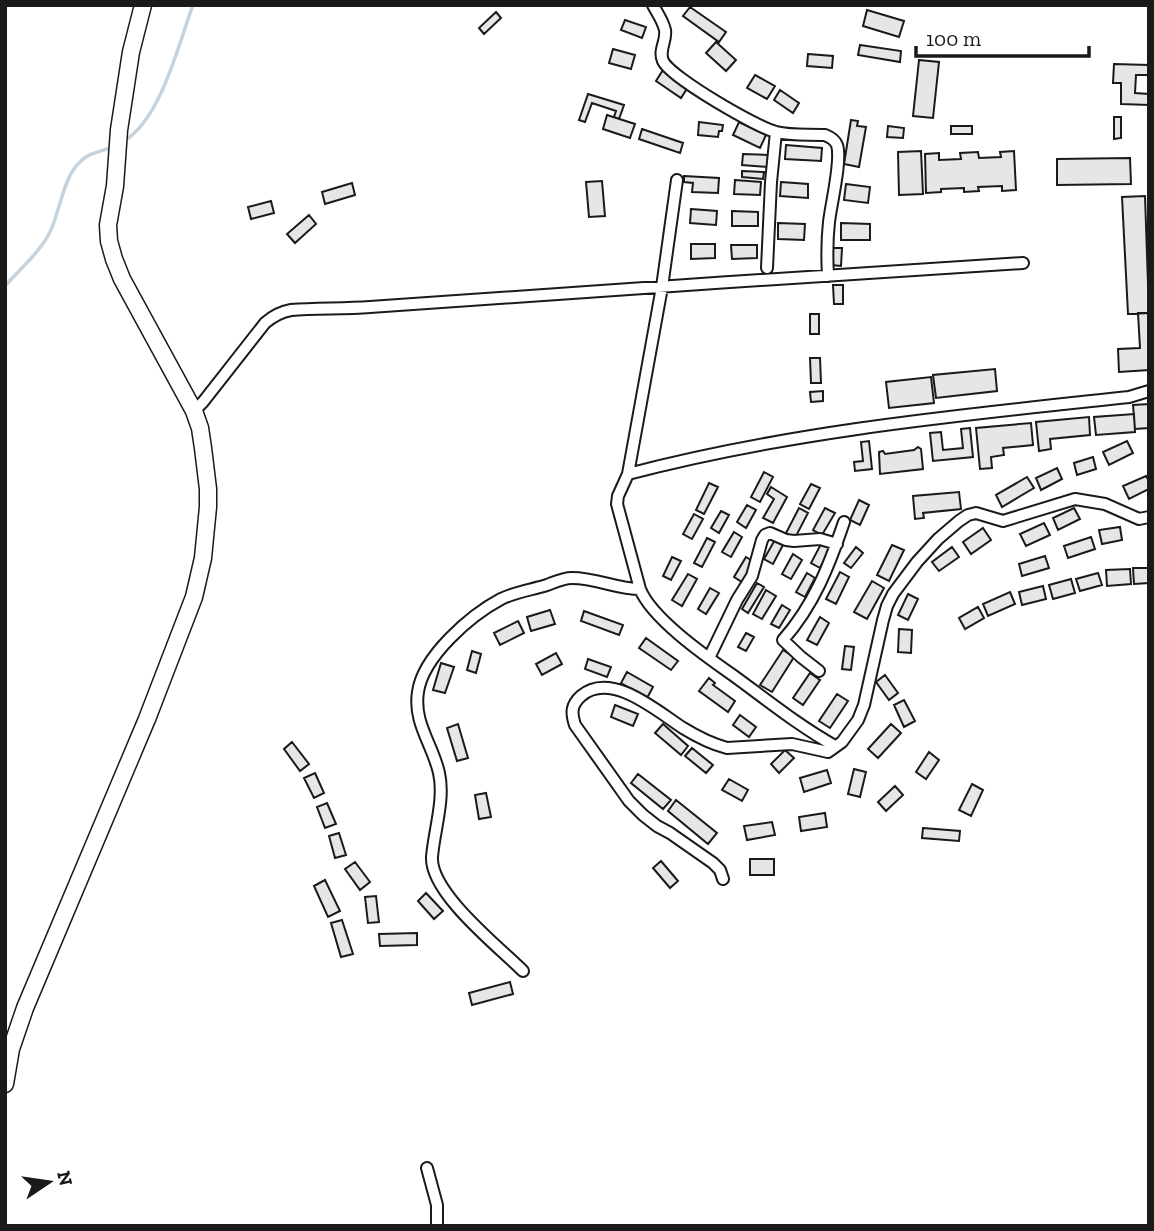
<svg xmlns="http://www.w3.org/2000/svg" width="1154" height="1231" font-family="'Zilla Slab',serif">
	<rect width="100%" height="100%" fill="#fff"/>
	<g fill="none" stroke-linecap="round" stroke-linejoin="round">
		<path stroke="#c6d2dc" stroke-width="3.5" d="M124 141C161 119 178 45 193 5
			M5 286C20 269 40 252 50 232 60 212 63 177 80 162 89 152 102 152 114 146"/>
	</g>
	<path fill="#e6e6e6" stroke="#1a1a1a" stroke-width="2" d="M690 7 726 32 719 42 683 16Z
		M867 10 904 21 899 37 863 26Z
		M496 12 501 18 484 34 479 28Z
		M625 20 646 27 642 38 621 30Z
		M716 42 736 60 726 71 706 53Z
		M860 45 901 51 900 62 858 55Z
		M613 49 635 55 631 69 609 63Z
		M808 54 833 56 832 68 807 66Z
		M919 60 939 62 933 118 913 116Z
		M1114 64 1149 65V75H1136L1135 93 1149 94V105L1121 104V83H1113Z
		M663 70 688 87 681 98 656 81Z
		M755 75 775 86 767 99 747 88Z
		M780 90 799 103 793 113 774 100Z
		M588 94 624 105 619 119 614 117 616 111 592 103 585 122 579 120Z
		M607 115 635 124 630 138 603 129Z
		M1114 117H1121V138L1114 139Z
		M851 120 858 121 857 126 866 127 859 167 844 164Z
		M699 122 723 125 722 131H719L718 137 698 135Z
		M739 122 766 135 760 148 733 135Z
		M888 126 904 128 903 138 887 137Z
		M951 126H972V134H951Z
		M642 129 683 143 680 153 639 139Z
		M786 145 822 148 821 161 785 159Z
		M921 151 923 194 899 195 898 152Z
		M1014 151 1016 190 1002 191V186L978 187 979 191 964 192V188L941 189V192L926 193 925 154 939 153V160L961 159 960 153 978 152 979 158 1001 157 1000 152Z
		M743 154 768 155 767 167 742 165Z
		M1130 158 1131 184 1057 185V159Z
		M742 171 764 172 763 179 742 177Z
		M684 176 719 178 718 193 692 192 693 183 684 182Z
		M735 180 761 182 760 195 734 194Z
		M602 181 605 216 589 217 586 182Z
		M781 182 808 184V198L780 196Z
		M352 183 355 195 325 204 322 192Z
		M846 184 870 187 868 203 844 200Z
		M1145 196 1149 313 1128 314 1122 197Z
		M271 201 274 213 251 219 248 207Z
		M691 209 717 211 716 225 690 223Z
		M732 211 758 212V226H732Z
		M309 215 316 224 295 243 287 234Z
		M778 223 805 224 804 240 778 239Z
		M841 223 870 224V240H841Z
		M691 244H715V258L691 259Z
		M731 245H757V258L732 259Z
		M832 248H842L841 266 831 265Z
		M833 285H843V304H834Z
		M1138 313H1148L1149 370 1119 372 1118 349 1140 348Z
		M810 314H819V334H810Z
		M810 358H820L821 383H811Z
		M995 369 997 391 936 398 933 375Z
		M931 377 934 403 889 408 886 382Z
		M823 391V401L811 402 810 392Z
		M1149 404V428L1135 429 1133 405Z
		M1134 414 1135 432 1096 435 1094 417Z
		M1089 417 1090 435 1050 439 1051 449 1039 451 1036 422Z
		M1031 423 1033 445 1003 448 1004 455 991 457 992 468 980 469 976 428Z
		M970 428 973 457 933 461 930 433 941 432 943 450 963 448 961 429Z
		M869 441 872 469 855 471 854 462 863 461 861 442Z
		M1127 441 1133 453 1109 465 1103 452Z
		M918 447 921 449 923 469 880 474 879 452 883 451 885 454 914 450Z
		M1093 457 1096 469 1077 475 1074 463Z
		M1057 468 1062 479 1041 490 1036 478Z
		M764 472 773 477 760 502 751 497Z
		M1146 476 1149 481V489L1129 499 1123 486Z
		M1027 477 1034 488 1002 507 996 495Z
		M709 483 718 487 704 514 696 510Z
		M811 484 820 488 809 509 800 504Z
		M771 487 787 497 773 523 763 518 774 499 767 494Z
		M959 492 961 509 923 513 924 518 915 519 913 496Z
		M859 500 869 505 860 525 850 520Z
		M747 505 756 510 746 528 737 522Z
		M799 508 808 513 795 538 786 533Z
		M825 508 835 513 822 535 813 530Z
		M1074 508 1080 519 1058 530 1053 518Z
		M721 511 729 515 719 533 711 528Z
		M694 514 703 519 692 539 683 534Z
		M1044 523 1050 535 1026 546 1020 534Z
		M1120 527 1122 540 1102 544 1099 530Z
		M983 528 991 540 971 554 963 542Z
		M734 532 742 537 731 557 722 552Z
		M1091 537 1095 549 1068 558 1064 546Z
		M707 538 715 542 702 567 694 563Z
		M776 538 784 543 773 564 764 559Z
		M822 542 831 547 820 568 811 563Z
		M892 545 904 550 889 581 877 575Z
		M856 547 863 553 851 568 844 563Z
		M952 547 959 557 939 571 932 562Z
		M793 554 802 560 791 579 782 574Z
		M1045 556 1049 568 1022 576 1019 564Z
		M672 557 681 561 671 580 663 576Z
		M746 557 754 562 742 582 734 577Z
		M1133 568H1149V583L1134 584Z
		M1130 569 1131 584 1107 586 1106 570Z
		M840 572 849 577 836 604 826 599Z
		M807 573 815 578 805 597 796 592Z
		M1098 573 1102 585 1080 591 1076 579Z
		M688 574 697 579 682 606 672 600Z
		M1071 579 1075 593 1053 599 1049 585Z
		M872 581 884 588 867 619 854 612Z
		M757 583 764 587 748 613 742 609Z
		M1043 586 1046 599 1022 605 1019 592Z
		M710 588 719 593 706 614 698 609Z
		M766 590 776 596 762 619 753 614Z
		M1010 592 1015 604 988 616 983 604Z
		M908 594 918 599 908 620 898 615Z
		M782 605 790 610 779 628 771 624Z
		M978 607 984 618 965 629 959 618Z
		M550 610 555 624 531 631 527 617Z
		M584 611 623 625 619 635 581 621Z
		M820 617 829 623 817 645 807 640Z
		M518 621 524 633 500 645 494 633Z
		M899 629 912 630 911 653 898 652Z
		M746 633 754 637 746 651 738 647Z
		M646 638 678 661 671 670 639 648Z
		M845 646 854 647 851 670 842 669Z
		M783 650 794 657 772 692 760 685Z
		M472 651 481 654 476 673 467 670Z
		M556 653 562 664 542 675 536 664Z
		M588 659 611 667 607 677 585 669Z
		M441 663 454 667 445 693 433 690Z
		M627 672 653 687 647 698 621 683Z
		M810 673 820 680 803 705 793 698Z
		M885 675 898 693 889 700 876 682Z
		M709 678 715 683 713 685 735 701 728 712 699 691Z
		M837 694 848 701 830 728 819 721Z
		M904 700 915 721 904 727 894 705Z
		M615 705 638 714 633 726 611 717Z
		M740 715 756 727 749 737 733 725Z
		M458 724 468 758 457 761 447 728Z
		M663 724 688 746 681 755 655 733Z
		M891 724 901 733 878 758 868 749Z
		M292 742 309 764 300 771 284 749Z
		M692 748 713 765 706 773 685 756Z
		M785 750 794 758 779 773 771 764Z
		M929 752 939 760 926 779 916 772Z
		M854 769 866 772 860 797 848 794Z
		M827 770 831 783 804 792 800 778Z
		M315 773 324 793 314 798 304 778Z
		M638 774 671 800 663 809 631 783Z
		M729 779 748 790 742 801 722 790Z
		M972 784 983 790 971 816 959 810Z
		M895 786 903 795 886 811 878 802Z
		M486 793 491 817 479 819 475 795Z
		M676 800 717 833 708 844 668 811Z
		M327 803 336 824 325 828 317 807Z
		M825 813 827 827 801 831 799 817Z
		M772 822 775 835 747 840 744 826Z
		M923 828 960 831 959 841 922 838Z
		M339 833 346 855 335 858 329 836Z
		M750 859H774V875H750Z
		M661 861 678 881 670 888 653 868Z
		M355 862 370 882 360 890 345 869Z
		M325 880 340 911 328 917 314 886Z
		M426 893 443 911 434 919 418 901Z
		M376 896 379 922 368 923 365 897Z
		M342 920 353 954 341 957 331 923Z
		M417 933V945L380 946 379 934Z
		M510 982 513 994 472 1005 469 993Z"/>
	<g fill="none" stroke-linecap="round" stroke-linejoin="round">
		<g stroke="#1a1a1a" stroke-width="14">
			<path id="street" d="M653 5C657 13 663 21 665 30 667 41 658 50 663 61 670 77 758 128 776 132 792 136 809 134 825 135 830 137 835 140 837 145 842 160 831 204 829 222 827 240 827 258 828 276
				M677 180 662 287 628 474 618 496 617 504 640 589C652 619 707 657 734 676 767 700 799 726 835 746
				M767 268 771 182 776 132
				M194 411 203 402 265 323C273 316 280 312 291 310 317 308 344 309 370 307 588 292 805 276 1023 263
				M628 474C791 431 962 415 1129 397L1149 391
				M709 658 737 600 752 576 762 540 765 535 770 533 786 540 794 541 820 539 837 544
				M819 671 801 657 783 640C814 605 829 566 844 522
				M723 879 720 870 713 863 670 833 657 826 643 815 629 801 575 725C571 713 571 705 581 696 611 670 658 712 683 728 696 736 712 744 727 748L792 744 828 752 842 742 858 720 864 705 883 620 887 606 893 594 917 562 938 539 959 521 968 515 976 513 1003 521 1075 499 1105 504 1139 519 1149 517
				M523 971C499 947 430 893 432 857 434 831 445 799 439 773 433 745 413 723 418 692 423 656 471 615 501 599 515 592 531 590 547 585 555 582 563 578 572 578 596 578 617 589 640 589
				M427 1168 437 1205V1226"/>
		</g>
		<g stroke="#1a1a1a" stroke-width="19">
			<path id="primary" d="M5 1084 11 1049 25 1008 147 719 194 597 203 558 208 507V489L203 448 200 428 194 411 122 279 114 259 109 241 108 225 115 186 119 130 131 52 143 5"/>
		</g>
		<use href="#street" stroke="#fff" stroke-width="10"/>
		<use href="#primary" stroke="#fff" stroke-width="16"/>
	</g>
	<rect width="1154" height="1231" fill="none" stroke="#1a1a1a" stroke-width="14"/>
	<g transform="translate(49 1182) rotate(77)" stroke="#ffffff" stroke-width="5" paint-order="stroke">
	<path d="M0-5L12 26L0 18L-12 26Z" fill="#1a1a1a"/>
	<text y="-10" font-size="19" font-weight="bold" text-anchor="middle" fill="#1a1a1a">N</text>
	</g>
	<path d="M916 46v10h173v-10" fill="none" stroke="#1a1a1a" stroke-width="3.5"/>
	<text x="926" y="46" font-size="21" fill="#1a1a1a" stroke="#ffffff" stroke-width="5" paint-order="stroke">100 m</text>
</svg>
